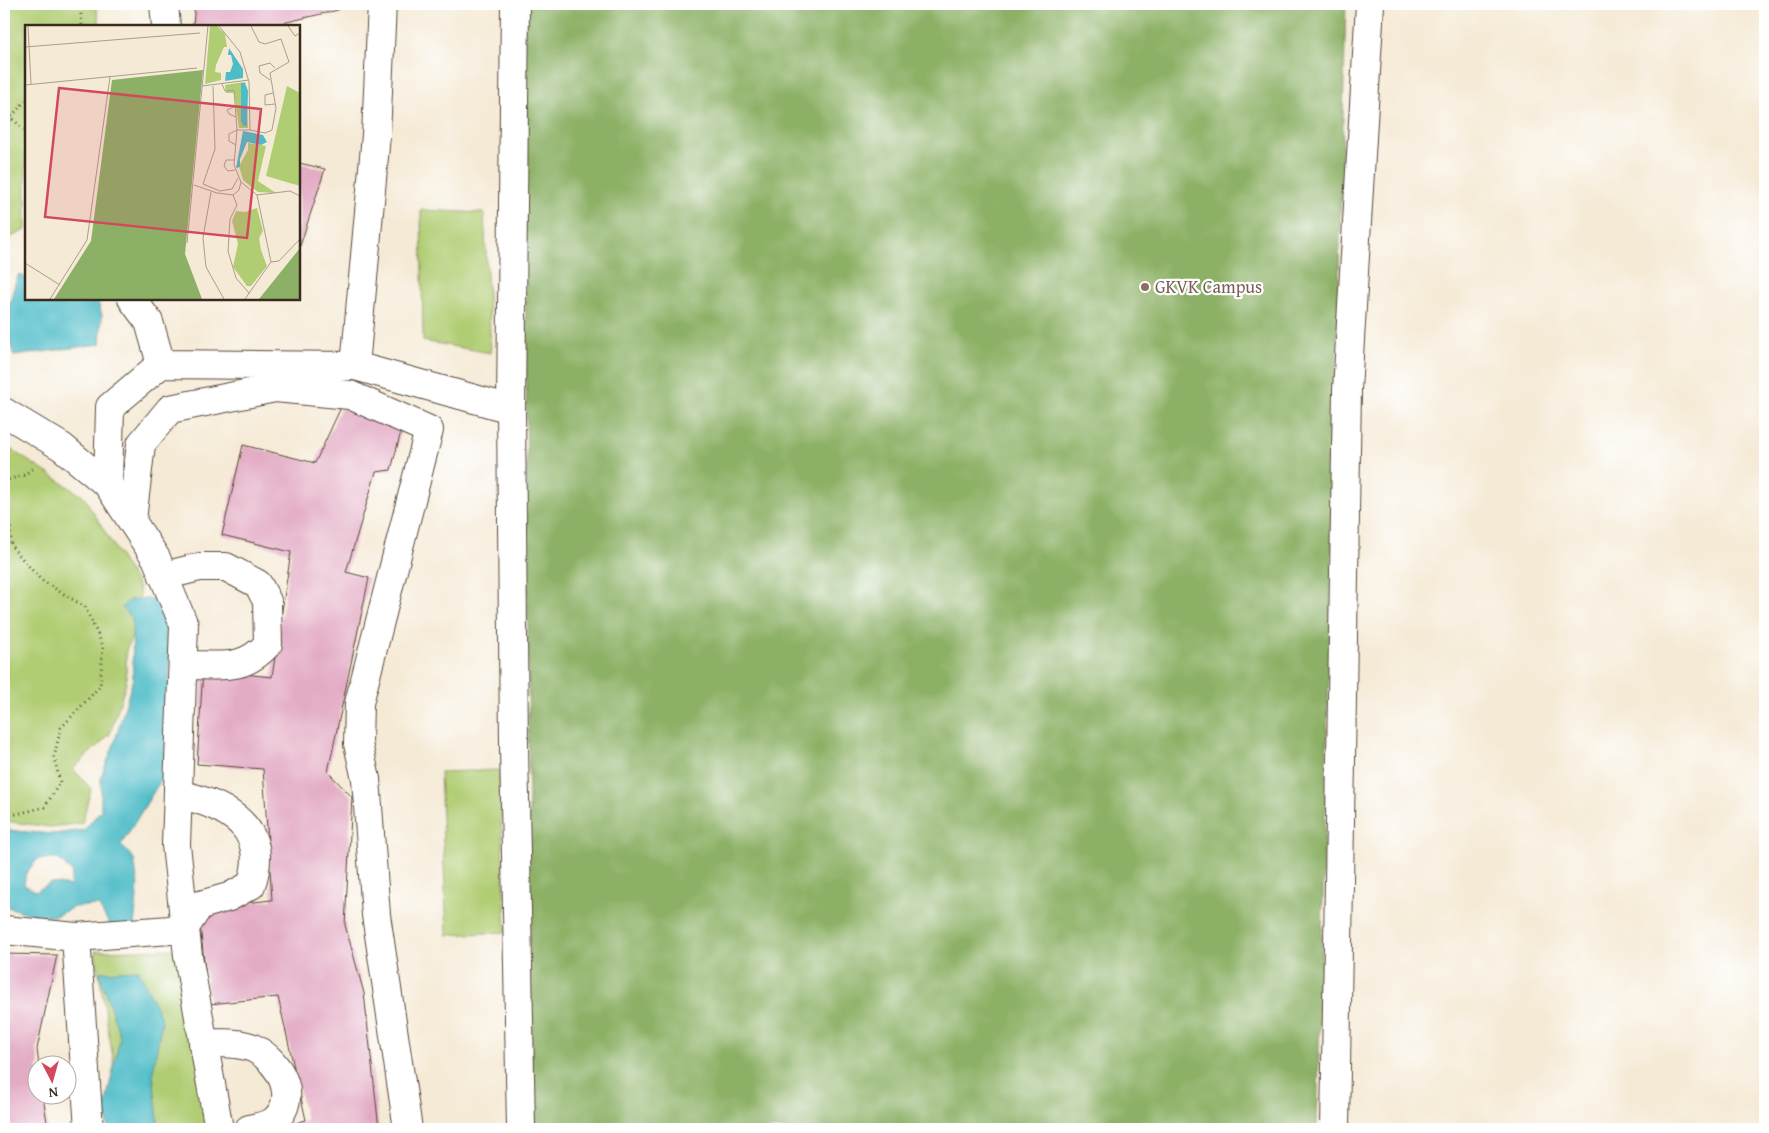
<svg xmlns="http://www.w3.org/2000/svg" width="1769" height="1133" font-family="'Gentium Book Plus',serif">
	<rect width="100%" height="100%" fill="#fff"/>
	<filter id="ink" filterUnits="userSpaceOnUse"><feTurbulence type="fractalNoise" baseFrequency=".02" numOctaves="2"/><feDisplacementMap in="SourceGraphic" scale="10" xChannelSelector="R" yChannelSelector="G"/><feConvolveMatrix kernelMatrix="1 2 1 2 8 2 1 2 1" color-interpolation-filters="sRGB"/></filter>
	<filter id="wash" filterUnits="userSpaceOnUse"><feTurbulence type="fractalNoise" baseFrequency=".0096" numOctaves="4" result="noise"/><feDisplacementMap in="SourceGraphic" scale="20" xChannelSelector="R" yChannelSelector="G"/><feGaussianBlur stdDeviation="1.12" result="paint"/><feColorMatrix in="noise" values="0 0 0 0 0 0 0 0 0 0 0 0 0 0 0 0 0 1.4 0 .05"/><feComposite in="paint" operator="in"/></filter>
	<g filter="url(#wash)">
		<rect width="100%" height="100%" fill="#f5ead5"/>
		<path fill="#b1cd73" stroke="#767c48" d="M4 4H96L100 26H26V230L4 240Z
			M421 210 484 213 491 353 423 341Z
			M4 445 84 497 139 588 140 617 126 650V683L110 734 73 769 91 789 82 823 51 827 4 821Z
			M499 770 506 932 447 935 440 772Z
			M175 949 214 1129H125L95 951Z"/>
		<path fill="#8cb065" stroke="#646d42" d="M524 4H1346L1317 1129H531Z"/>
		<path fill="#4ebcc7" stroke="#447372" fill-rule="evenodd" d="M19 274 26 278V299H97L102 315 100 344 14 356C5 326 7 302 19 274Z
			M156 598 166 610 171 641 164 775 121 845 134 859 138 886 134 926 111 927 98 905 74 907 55 916H38L4 906V830L53 834 84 830 101 810V777L114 744 133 679 132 618 122 608 129 600ZM38 859H58L72 872 70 886 51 883 36 891 24 885 26 873Z
			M139 970 162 1020 153 1073 159 1129H108L105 1107 120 1037 99 972Z"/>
		<g id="blocks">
			<path fill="#e3acc5" d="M195 4H337L338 10 270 26H193Z
				M299 163 325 169 299 249Z
				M343 403 403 424 391 470 376 472 346 572 369 578 328 772 352 797 345 925 364 993 379 1129H276L306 1120 278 997 209 1004 198 908 272 900 263 769 197 764 203 670 272 677 291 552 222 535 243 445 315 463Z
				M4 954 57 955 37 1049 39 1066H38V1096H43L48 1129H4Z"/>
		</g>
	</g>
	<g filter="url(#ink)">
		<use href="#blocks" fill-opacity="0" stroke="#574739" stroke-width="1"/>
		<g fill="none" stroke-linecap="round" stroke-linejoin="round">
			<g stroke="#574739" stroke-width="30">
				<path id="minor" d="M164 4 166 26
					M515 4 511 409 514 745 521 1129
					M132 299 149 322 161 364
					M355 366 376 135 382 4
					M4 412 62 447 108 485
					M132 520 141 444 170 409 275 388 350 395 429 430 359 703 358 744 366 779 376 915 408 1129
					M163 576 200 567H226L258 584 267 601 268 644C242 673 218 664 183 665
					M178 794C227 805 271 828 251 885L229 897 200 905 184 929
					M4 930 76 937 89 1129
					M76 937 184 929
					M203 1043C219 1043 238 1042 253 1048 279 1060 300 1097 275 1120 270 1125 257 1127 249 1129
					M219 1129 188 956 176 845 184 625 156 558 108 485 110 407 161 364 355 366 511 409
					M1335 1129 1347 390 1370 4"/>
			</g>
			<path stroke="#574739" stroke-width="3" stroke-dasharray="1 4" stroke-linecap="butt" d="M80 4 82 26
				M4 115 11 117 26 132
				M4 140 11 117 26 100
				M4 481 24 475 35 467
				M4 499 10 512 11 546 41 580 85 607 103 646 100 686 61 728 54 757 60 782 45 807 4 817"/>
			<use href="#minor" stroke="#fff" stroke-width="28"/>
		</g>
	</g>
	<circle fill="#8d6e63" stroke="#fff" stroke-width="2" cx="1145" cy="287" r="5"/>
	<g text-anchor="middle" stroke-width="4.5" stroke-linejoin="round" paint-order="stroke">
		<g font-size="18" fill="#785e54" stroke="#fff" text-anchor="start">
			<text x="1155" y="293">GKVK Campus</text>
		</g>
	</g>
	<g transform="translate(25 25)">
		<rect width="275" height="275" fill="#f5ead5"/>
		<path d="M185 1H192L200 9 202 22H199L191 40 190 47 196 48V55L180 59ZM220 57 223 103H214L209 68H201L200 60ZM262 61 275 68V161L241 151ZM223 118 241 121 233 156 251 168 233 167 218 155 214 141 223 125ZM232 183 238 206 234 213 236 225 242 241 226 261H222L208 242 213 219 207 196 211 186 220 187Z" fill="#b1cd73"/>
		<path d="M178 45 160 229 177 274H29L66 216 87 55ZM275 223V274H234Z" fill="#8cb065"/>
		<path d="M204 23 218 44V53L200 56 201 47H205L208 39 206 30H203ZM216 58H220L223 66 222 101H218L216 95ZM218 106 238 110 242 117 236 120 222 117 215 134V142L211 143Z" fill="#4ebcc7"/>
		<path fill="none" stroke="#ab9d8c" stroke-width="1" d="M3 1 6 59M194 1 215 27 224 57 225 105 240 108 247 105 251 83 245 48 264 37 256 14 240 19 234 17 226 1M263 1 270 11 275 8M0 22 175 8M245 55 235 48 234 41 245 38 250 43M0 60 172 43M177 61 224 55M188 61 190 124 178 159 195 166 207 164 213 153M248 68 240 70V80L250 79M211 81 202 85 204 89 211 92M211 120 204 116V109L212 105H225M209 135H201L199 141 203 146 210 145M216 157 232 170 265 166 275 171M169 160 192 168 208 170 214 165 216 157 209 140 212 105 209 65 200 66 197 59M186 167 178 213 181 242 199 274M208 170 212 180 205 194 203 226 211 253 224 268M232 170 246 237M162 218 183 1M0 238 35 260M25 274 62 215 85 52M220 274 246 237 254 236 275 214"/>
		<path fill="#d1495b" fill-opacity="0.15" stroke="#d1495b" stroke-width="2.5" d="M34 63 236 84 222 213 20 192Z"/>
		<rect width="275" height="275" fill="none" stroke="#3b2a1e" stroke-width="2.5"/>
	</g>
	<rect width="1769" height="1133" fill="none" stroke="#fff" stroke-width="20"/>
	<g transform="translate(52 1080) rotate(174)"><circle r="24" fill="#ffffff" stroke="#b1aaa5"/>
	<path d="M0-4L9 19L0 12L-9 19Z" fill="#d1495b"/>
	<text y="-8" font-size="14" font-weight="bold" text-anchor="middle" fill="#3b2a1e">N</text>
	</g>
</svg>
